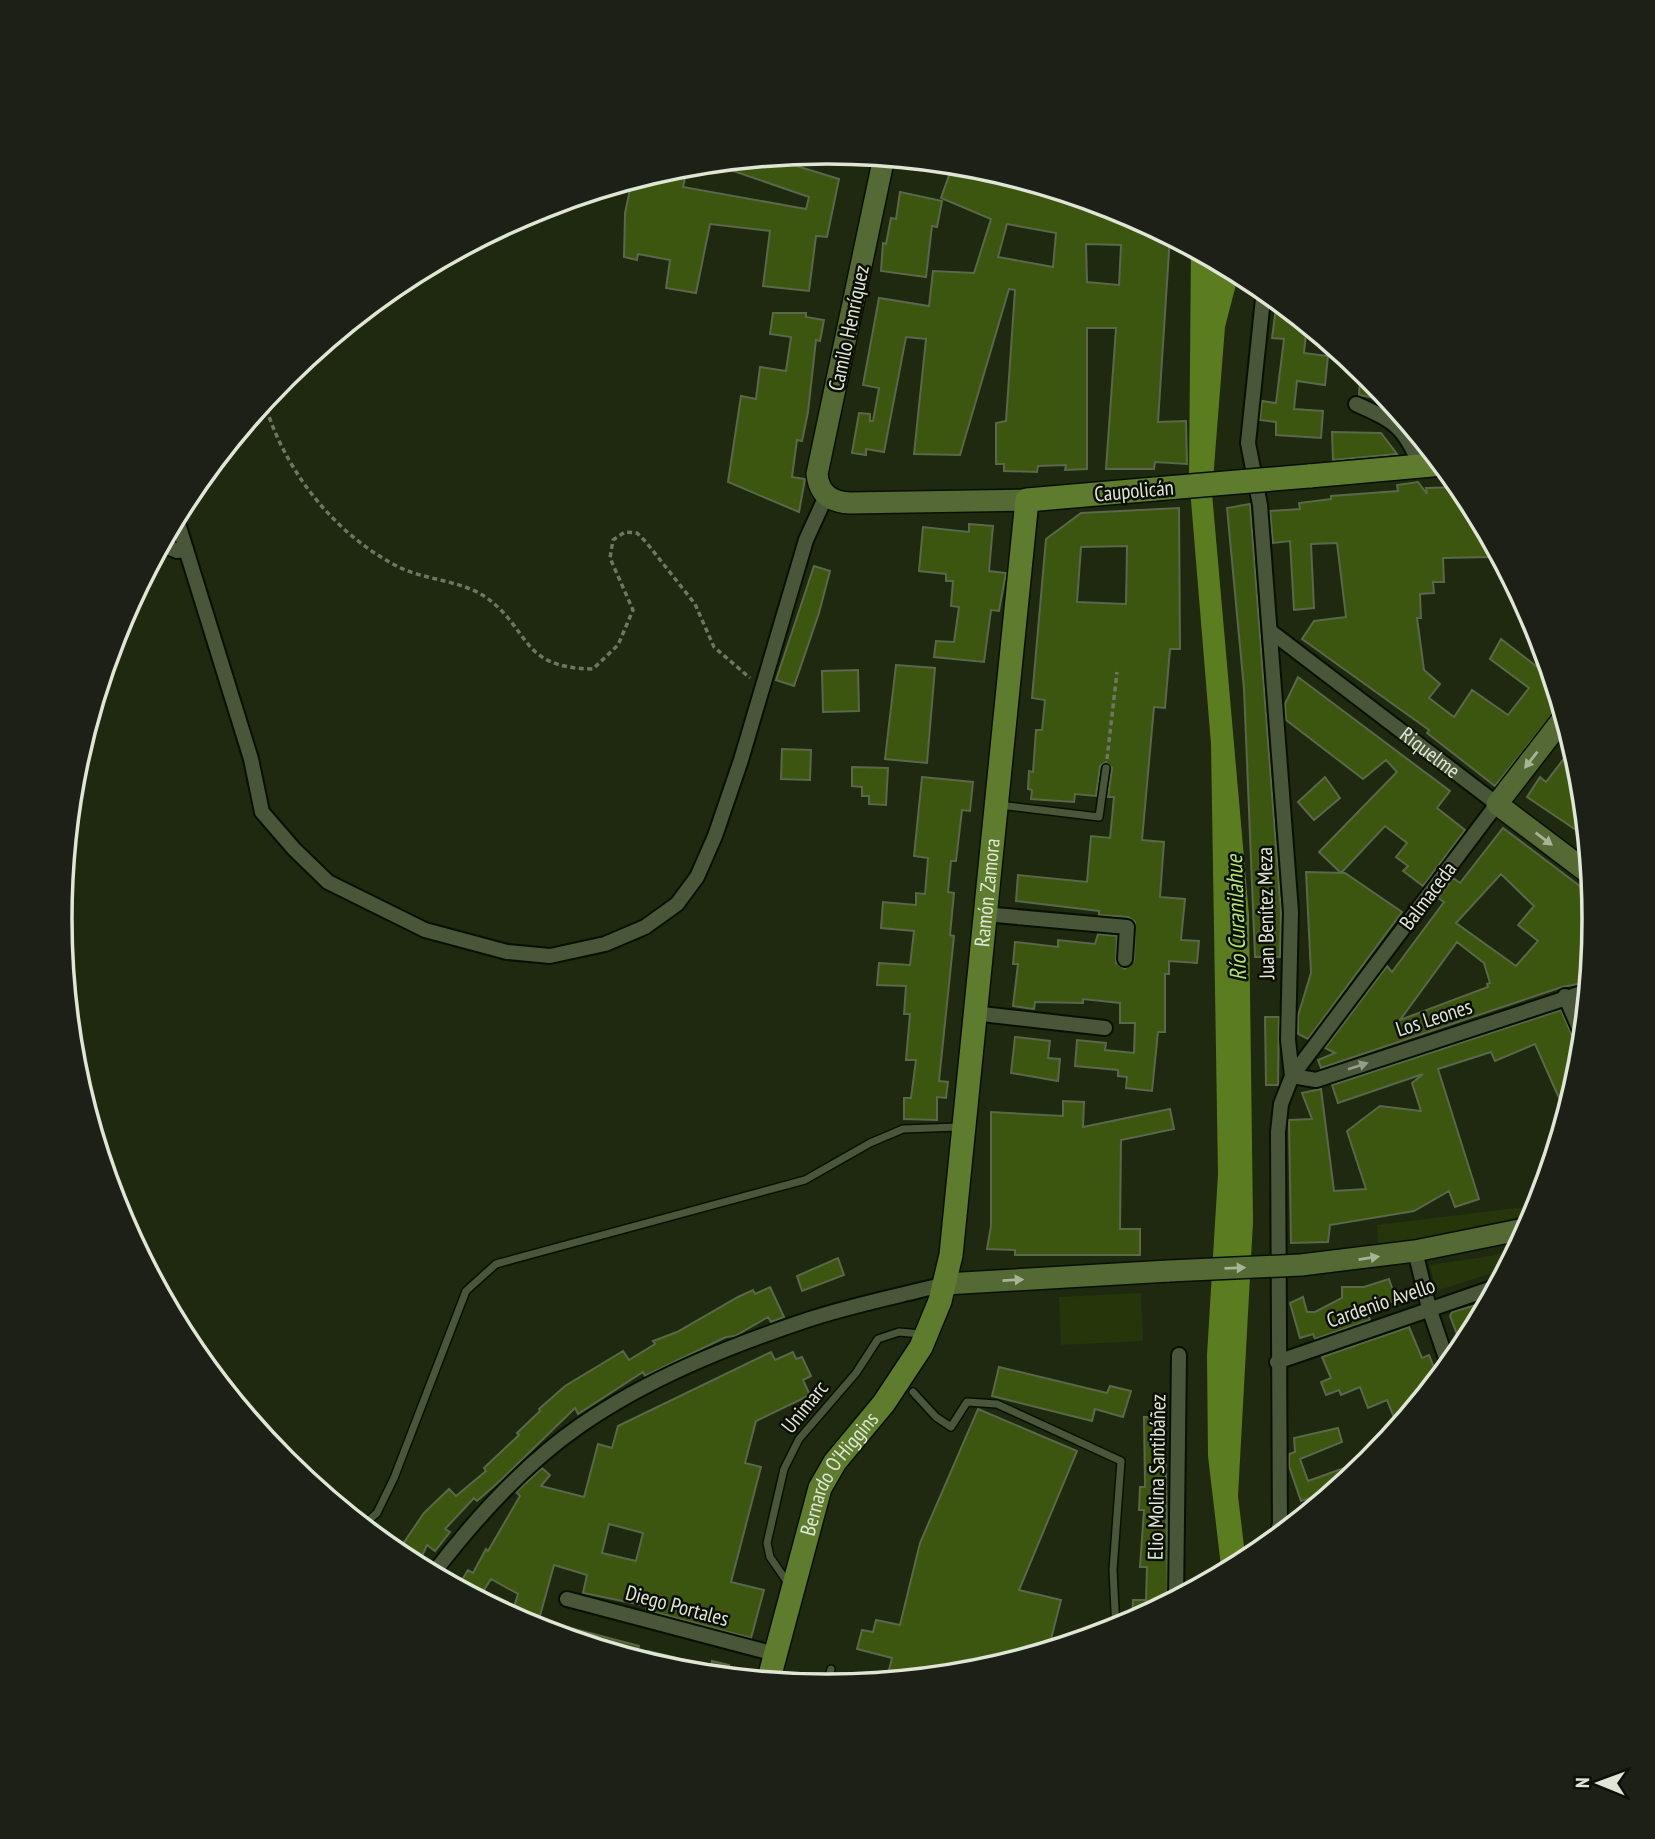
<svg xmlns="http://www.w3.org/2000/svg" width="1655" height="1839" font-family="'PT Sans Narrow',sans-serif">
	<rect width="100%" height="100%" fill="#1e290f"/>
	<path fill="#26360b" d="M1540 1205 1527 1233 1379 1252 1377 1225Z
		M1518 1248 1508 1268 1436 1291 1430 1265 1491 1256Z
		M1141 1293 1143 1341 1061 1345 1059 1297Z"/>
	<path fill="#5b7d20" d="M1191 247 1239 273 1225 327 1212 493 1249 915 1253 1222 1238 1496 1246 1563 1222 1575 1208 1456 1207 1355 1218 1174 1211 744 1189 476Z"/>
	<path fill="#3d560f" stroke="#5a674a" stroke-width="2" fill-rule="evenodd" d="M767 157 839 179 827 237 816 236 809 291 763 286 770 231 710 224 696 293 666 288 670 260 638 254 637 260 624 257 625 213 632 180 678 166 688 165 683 187 806 209 809 197 710 163Z
		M953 164 978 166 1122 210 1170 236 1158 422 1186 421 1187 464 1155 462 1154 469H1106L1116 328H1087V469L1065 470 1066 465 1038 466 1037 472 1004 471V464H996V423L1006 421 1015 290 1009 289 960 455 914 454 926 339 906 337 884 452 866 449V455L852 453 859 413 870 414V421H873L879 388 863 385 879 298 929 306 933 271 974 273 991 219 941 198ZM1007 224 1056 233 1053 267 998 257ZM1086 244 1121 245 1119 285 1087 282Z
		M900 192 942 201 937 227 932 226 926 277 881 271 883 243 886 244 891 218 896 219Z
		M1277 300 1307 324 1304 353 1328 356 1325 385 1297 381 1294 409 1323 411 1321 438 1276 435V422L1260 420 1262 401 1276 403 1284 339 1272 338Z
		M773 313H806V317L824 320 820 341 816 340 808 412 802 441 797 440 792 477 805 479 799 512 728 482 741 396 756 399 760 367 786 371 791 337 770 334Z
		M1360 378 1373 379 1376 383 1375 398 1359 395Z
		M1332 432 1381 433 1397 454 1333 460Z
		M1418 482 1427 494 1426 488 1461 487 1462 498H1469L1487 533 1489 557 1443 558 1444 582H1433L1434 593 1420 594 1421 618H1417L1424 670 1440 684 1429 698 1454 717 1472 690 1508 715 1529 688 1490 659 1501 639 1553 679 1561 704 1495 786 1427 733 1429 730 1302 639 1314 621 1346 617 1337 543 1311 544 1314 608 1294 610 1290 541 1273 543 1270 511 1300 509 1299 503 1331 499V496L1398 491 1397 485Z
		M1250 504 1281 912 1280 957H1255L1244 689 1227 508Z
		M1179 508 1180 649H1170L1165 708 1154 707 1142 840 1164 842 1160 897 1185 899 1181 940 1199 941 1197 963 1169 961V974H1165V1032H1158L1152 1091 1126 1088 1127 1077 1118 1076V1070L1075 1066 1077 1040 1106 1043 1105 1050 1134 1053 1135 1023H1120V1003L1083 999V1003L1035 1002 1034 1009 1013 1006 1018 964H1013L1015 942 1058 947V940L1095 944 1098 934 1117 936 1116 963 1125 969 1134 960 1135 922 1128 917 1099 915V911L1016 901 1018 875 1087 882 1091 836 1110 838 1114 797H1108L1112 768 1106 762 1100 766 1096 796 1075 794 1074 802 1031 799 1032 790 1028 789 1029 771 1033 772 1036 730H1042L1045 700 1032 698 1046 539 1081 513ZM1127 546 1126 604 1077 602 1081 547Z
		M969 524 993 526 989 571 1006 573 999 611 991 610 984 662 934 657 936 641 954 642 959 607 951 606 953 581H946V574L919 571 923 527 969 532Z
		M814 566 830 571 819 613 794 686 776 680Z
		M896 665 935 668 927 763 885 759Z
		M858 670 859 711 823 712 822 671Z
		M1298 677 1450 791 1437 808 1465 830 1423 886 1403 871 1408 866 1396 857 1407 843 1385 826 1341 873 1319 852 1397 772 1386 760 1363 779 1286 720 1285 704Z
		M782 749 811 750 810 780 781 779Z
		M1576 754 1581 770 1588 838 1527 797 1540 777 1546 782 1566 756 1571 760Z
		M852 767 888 768 886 805 869 804V796H862V787L852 786Z
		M922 777 973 782 970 811 962 810 956 861H951L948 892 954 893 950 935 954 936 939 1081 948 1082 946 1098 937 1097V1120L904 1119V1098H911L916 1060H906L910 1014H904L906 986 877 985 879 963 910 965 914 931 881 928 883 902 916 905V893L925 894 928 858 914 856Z
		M1325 777 1340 798 1314 820 1298 802Z
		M1503 828 1593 896 1595 920 1589 982 1562 987 1321 1068 1318 1060 1335 1053 1325 1048 1387 966 1392 972 1444 902 1438 898 1453 878 1460 883ZM1501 874 1534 906 1518 925 1538 941 1516 966 1456 923ZM1457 942 1484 963 1490 983 1487 984 1488 987 1400 1020Z
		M1306 872 1345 873 1402 912 1308 1039 1298 1034V1016L1311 973Z
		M1561 1010 1577 1047 1570 1050 1580 1073 1567 1116 1535 1044 1495 1061 1491 1052 1438 1069 1479 1199 1455 1207 1449 1191 1414 1211 1330 1225 1328 1242 1291 1243 1289 1120 1312 1119 1302 1093 1321 1089 1334 1191 1366 1189 1347 1131 1380 1106 1421 1111 1412 1083 1423 1074 1338 1103 1332 1085Z
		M1265 1017H1279L1278 1085H1266Z
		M1015 1037 1050 1041 1048 1058 1060 1059 1058 1081 1011 1073Z
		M1063 1101 1084 1102 1083 1127 1170 1109 1174 1129 1121 1140 1120 1229H1140V1255H1015V1250L987 1249 991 1226V1112L1063 1116Z
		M838 1258 844 1275 802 1291 797 1276Z
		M1389 1279 1396 1300 1366 1310 1370 1320 1315 1339 1313 1334 1300 1338 1290 1303 1303 1297 1307 1312H1315L1342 1298V1287H1364Z
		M770 1287 784 1317 771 1322 768 1317 735 1336 726 1337 645 1376 643 1372 578 1414 575 1408 501 1480 477 1501 474 1498 445 1529 450 1532 435 1551 427 1545 417 1567 396 1554 424 1513 449 1489 456 1496 486 1471 484 1468 519 1435 517 1433 540 1411 539 1409 565 1386 623 1351 629 1360 655 1344 653 1341 677 1332 738 1297 753 1290 755 1294Z
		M1490 1301 1466 1347 1463 1350 1450 1316 1452 1312Z
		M1409 1327 1422 1358 1429 1355 1439 1380 1410 1414 1395 1420 1387 1400 1368 1408 1360 1387 1341 1395 1339 1390 1326 1395 1321 1382 1331 1378 1322 1357Z
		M771 1352 775 1360 793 1352 796 1359 802 1357 811 1376 803 1380 810 1395 756 1421 745 1463 761 1467 731 1582 764 1590 751 1638 646 1610 647 1606 583 1593 587 1575 554 1565 538 1623 522 1619 524 1610 514 1607 518 1594 491 1579 482 1593 479 1591 475 1598 457 1588 468 1570 473 1573 486 1549 488 1551 520 1496 516 1492 542 1468 550 1475 541 1486 584 1497 598 1444 612 1448 618 1426ZM609 1524 643 1533 636 1561 602 1553Z
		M999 1367 1107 1393 1110 1386 1131 1391 1123 1417 1095 1409 1092 1421 992 1396Z
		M978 1409 1077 1451 1019 1590 1061 1600 1048 1651 977 1673 886 1682 892 1658 857 1649 862 1630 873 1632 876 1620 900 1625 920 1543Z
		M1144 1417H1165L1168 1604 1132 1623 1133 1600H1146L1147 1567H1140L1144 1510H1139L1140 1487H1145Z
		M1338 1428 1342 1442 1300 1459 1308 1481 1375 1457 1338 1489 1301 1501 1289 1466V1454L1295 1452 1294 1438Z
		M567 1627 639 1646 635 1660 564 1638Z
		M648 1651 711 1666 712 1661 729 1665 726 1677 677 1673 645 1663Z"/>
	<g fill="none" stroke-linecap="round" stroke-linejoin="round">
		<g stroke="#081100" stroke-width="10">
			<path id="lane" d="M999 805 1099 817 1106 768
				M913 1392 936 1417 951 1427 967 1402 997 1404 1121 1461 1113 1570 1116 1631
				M362 1526 377 1513 394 1478 466 1291 496 1264 805 1180 870 1143 903 1129 959 1127
				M788 1583 770 1557 767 1543 784 1469 799 1439 856 1373 878 1339 899 1332 921 1334
				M826 1687 831 1669"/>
		</g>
		<g stroke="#081100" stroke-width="18">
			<g id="street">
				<path d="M1264 289 1248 443 1260 505 1291 912 1288 1040 1292 1076 1281 1104 1278 1132 1280 1537"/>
				<path d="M1356 404C1394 421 1405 427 1420 466"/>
				<path d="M176 517 251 759 262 812 294 849 328 882 425 930 507 952 550 956 605 944 645 927 677 904 697 877 715 836 741 760 806 540 826 496"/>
				<path d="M161 544 177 551 186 550"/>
				<path id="s1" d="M1270 631 1497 804 1292 1076"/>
				<path d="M984 914 1127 927 1125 959"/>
				<path d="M1565 996 1584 1039"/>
				<path d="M973 1013 1105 1028"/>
				<path d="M1292 1076 1316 1080 1588 991"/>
				<path d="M1415 1251 1429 1308 1449 1367"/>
				<path d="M1277 1362 1498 1286"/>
				<path d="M1279 1527 1303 1518"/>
				<path d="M432 1575C474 1520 524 1464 581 1425 649 1378 729 1346 807 1320 852 1305 899 1296 945 1284"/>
				<path d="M567 1599 775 1654"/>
				<path d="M1176 1600 1179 1355"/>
			</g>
		</g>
		<g stroke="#081100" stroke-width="24">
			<path id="secondary" d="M884 157 817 474C819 494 831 502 850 503L1027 500
				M1565 716 1497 804 1591 875
				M1301 1265 1415 1251 1529 1228
				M945 1284 1169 1271"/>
		</g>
		<g stroke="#081100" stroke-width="26">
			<g id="primary">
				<path d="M1309 476 1443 464"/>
				<path id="s2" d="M768 1682 820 1488 835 1462 884 1403 921 1347 940 1301 951 1255 1027 500 1155 489"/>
			</g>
		</g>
		<path stroke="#6c7660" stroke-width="3.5" stroke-dasharray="5 3.5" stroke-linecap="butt" d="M264 401C284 471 337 538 403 569 428 580 461 581 484 596 532 629 518 668 593 669L618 645 633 610 610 558 613 540 625 532 637 533 646 542 695 604 714 647 750 678
			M1107 759 1117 672"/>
		<use href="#lane" stroke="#4a563a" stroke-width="7"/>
		<use href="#street" stroke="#4a563a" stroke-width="14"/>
		<use href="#secondary" stroke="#546934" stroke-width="21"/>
		<use href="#primary" stroke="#5f7c2e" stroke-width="23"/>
		<g stroke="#081100" stroke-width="24" stroke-linecap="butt">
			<path id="secondary-bridge" d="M1169 1271 1301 1265"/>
		</g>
		<g stroke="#081100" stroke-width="26" stroke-linecap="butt">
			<path id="primary-bridge" d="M1155 489 1309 476"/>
		</g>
		<use href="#secondary-bridge" stroke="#546934" stroke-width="21"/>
		<use href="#primary-bridge" stroke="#5f7c2e" stroke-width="23"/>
	</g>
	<defs><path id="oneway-solid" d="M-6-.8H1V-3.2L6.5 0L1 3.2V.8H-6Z" transform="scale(1.75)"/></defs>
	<g fill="#a7b495">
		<use href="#oneway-solid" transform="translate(1531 760) rotate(128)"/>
		<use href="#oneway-solid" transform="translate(1544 839) rotate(37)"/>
		<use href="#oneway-solid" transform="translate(1369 1258) rotate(-9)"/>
		<use href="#oneway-solid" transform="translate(1235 1268) rotate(-2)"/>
		<use href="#oneway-solid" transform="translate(1013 1280) rotate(-3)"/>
	</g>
	<use fill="#949e88" href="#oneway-solid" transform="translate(1358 1066) rotate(-18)"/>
	<g text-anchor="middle" stroke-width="5" stroke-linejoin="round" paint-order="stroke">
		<g font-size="21" fill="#dfe6d6" stroke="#0b0f05">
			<text transform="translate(849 328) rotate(-78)" y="7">Camilo Henríquez</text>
			<text transform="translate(1134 491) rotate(-5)" y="7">Caupolicán</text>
			<text dy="7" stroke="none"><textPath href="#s1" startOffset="201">Riquelme</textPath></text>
			<text dy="7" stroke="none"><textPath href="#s2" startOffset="836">Ramón Zamora</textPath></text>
			<text transform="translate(1428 896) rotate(-53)" y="7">Balmaceda</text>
			<text transform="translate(1266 913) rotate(-91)" y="7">Juan Benítez Meza</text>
			<text transform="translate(1434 1018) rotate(-18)" y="7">Los Leones</text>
			<text transform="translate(1381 1303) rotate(-19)" y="7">Cardenio Avello</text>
			<text transform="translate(805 1407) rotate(-51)" y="7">Unimarc</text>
			<text dy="7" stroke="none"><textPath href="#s2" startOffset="222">Bernardo O'Higgins</textPath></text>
			<text transform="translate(1157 1477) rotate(-89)" y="7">Elio Molina Santibáñez</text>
			<text transform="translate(677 1606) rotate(15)" y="7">Diego Portales</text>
		</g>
		<g font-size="23" font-style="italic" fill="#b4e46f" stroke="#0b0f05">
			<text transform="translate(1236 918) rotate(-92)" y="8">Río Curanilahue</text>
		</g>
	</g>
	<path d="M0 0H1655V1839H0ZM72 919a755 755 0 1 1 1510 0a755 755 0 1 1-1510 0Z" fill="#1c2016" fill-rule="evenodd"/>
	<path fill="none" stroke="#dfe6d6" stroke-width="3.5" d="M72 919a755 755 0 1 1 1510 0a755 755 0 1 1-1510 0Z"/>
	<g transform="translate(1599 1783) rotate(271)" stroke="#0b0f05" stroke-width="5" paint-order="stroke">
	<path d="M0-5L12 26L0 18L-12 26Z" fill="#dfe6d6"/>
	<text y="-10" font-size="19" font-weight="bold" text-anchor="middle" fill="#dfe6d6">N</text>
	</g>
</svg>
